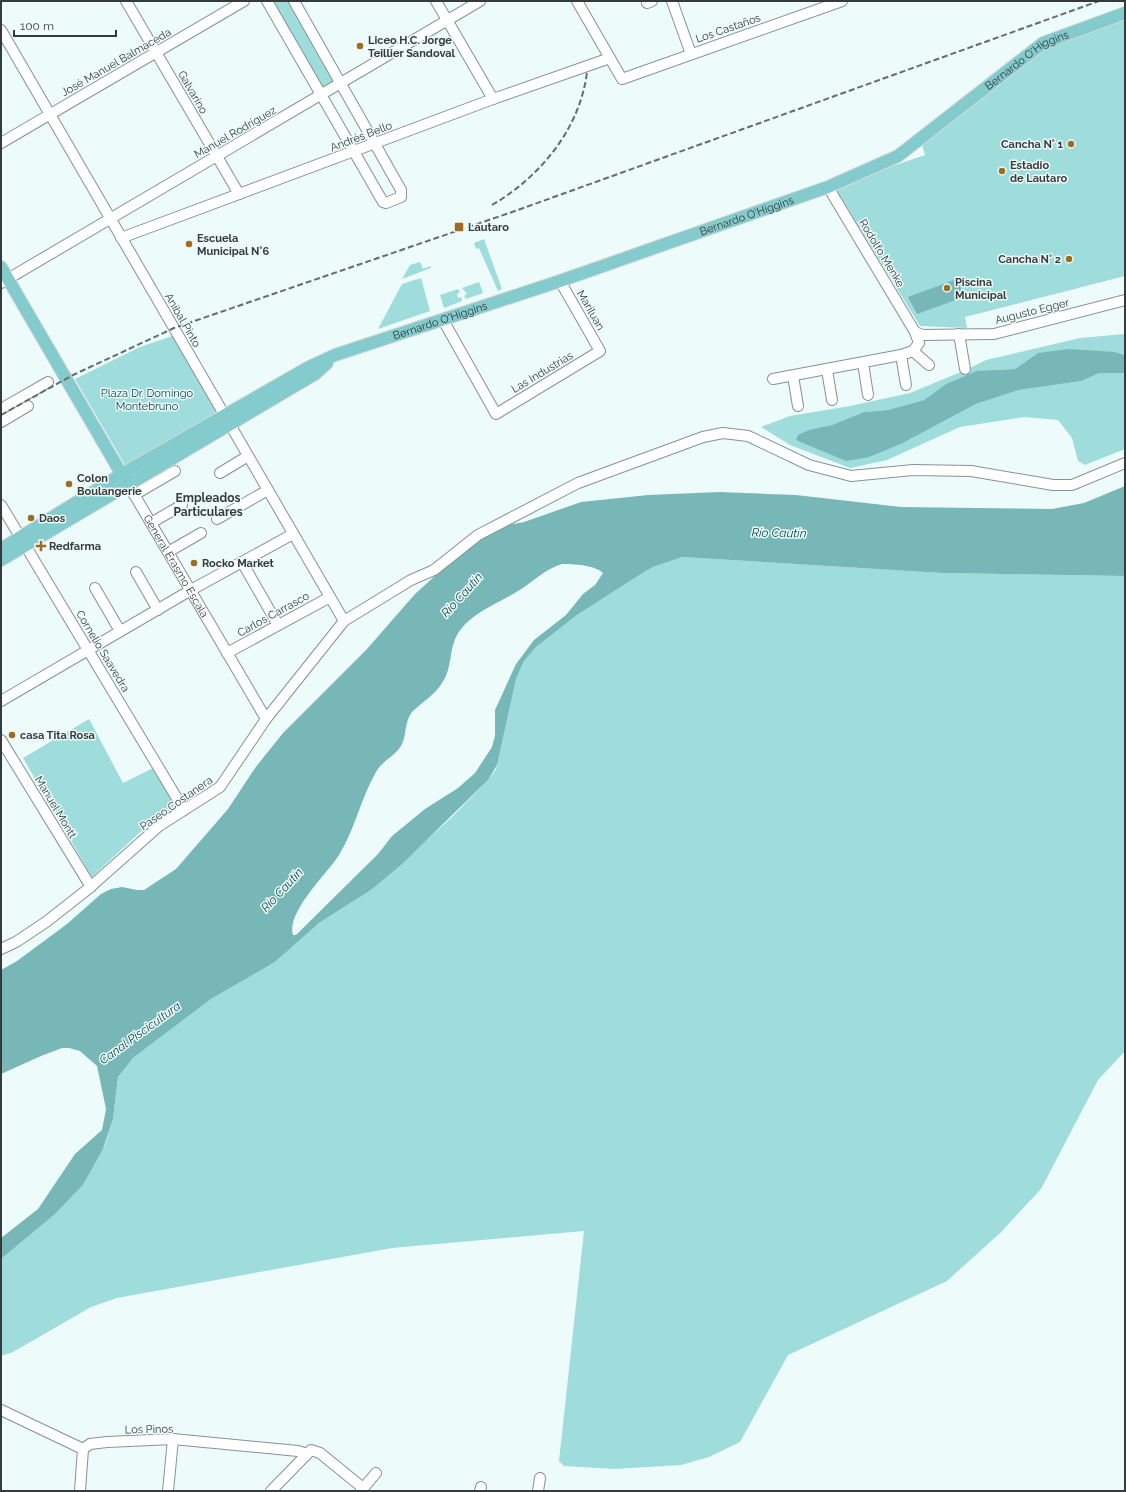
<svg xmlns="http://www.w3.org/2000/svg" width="1126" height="1492" font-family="Raleway,sans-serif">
	<rect width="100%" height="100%" fill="#eefbfb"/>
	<path fill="#9fdcdc" d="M269 1H289L337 81 320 89Z
		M1125 19V276L965 317 967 328 920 326 834 186 925 155 921 142 1031 54Z
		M484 239 502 289 498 291 479 248 476 249 474 243Z
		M420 262 423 269 430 266 431 268 402 279 410 265Z
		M421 278 430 311 378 329 402 284Z
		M479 282 483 293 466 299 464 296 467 294 462 288Z
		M458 289 460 292 457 294 458 298 461 297 462 301 444 308 440 295Z
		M1125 334V355L1115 352 1038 353 1015 369 994 370 946 384 924 400 888 410 864 412 832 425 809 431 903 443 976 404 1019 390 1082 381 1099 373H1125V449L1085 465 1078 461 1072 438 1058 420 1024 417 960 427 887 460 850 468 790 445 761 427 790 416 850 406 910 393 968 369 986 360 1080 338Z
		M175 335 216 410 215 414 125 465 75 379 140 347Z
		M682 557 942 573 1125 576V1051L1098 1080 1041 1189 1000 1233 947 1281 788 1355 740 1442 709 1457 681 1465 614 1469 564 1466 559 1461 584 1231 392 1248 117 1298 91 1307 13 1352 1 1356V1259L54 1215 83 1185 105 1145 113 1119 118 1077 133 1058 211 999 275 962 319 923 371 890 452 817 488 780 496 769 516 679 524 661 536 647 577 615 641 574 653 567Z
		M89 719 123 783 153 768 180 809 153 820 92 877 23 758Z"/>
	<path fill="#78b7b7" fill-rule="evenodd" d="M957 279 964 297 917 314 908 297Z
		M1069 349 1115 352 1125 355V373H1099L1082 381 1019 390 976 404 903 443 869 457 846 461 796 440 798 435 809 430 832 425 864 412 888 410 924 400 946 384 977 371 1015 369 1038 353Z
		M1125 486V576L942 573 682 557 653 567 641 574 577 615 536 647 524 661 516 679 497 765 488 780 403 863 371 890 319 923 275 962 211 999 133 1058 118 1077 113 1119 103 1149 83 1185 54 1215 1 1259V1238L38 1209 75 1154 102 1130 106 1109 97 1066 80 1051 69 1048H62L41 1056 1 1074V970L17 961 67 924 101 894 111 889 122 887 137 890H144L176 869 228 809 255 768 283 733 367 649 415 594 470 544 508 525 524 522 581 502 648 495 720 492 796 495 901 507 1052 509 1084 503ZM562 564C573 564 595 565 603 573L595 585 583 594 566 615 534 640 516 664 495 710V736L492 747 475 773 458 788 425 809 392 836 378 854 296 935H293C286 912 327 874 339 855 355 829 361 798 376 772 382 761 395 756 401 746 407 736 404 722 412 712 422 702 435 695 442 683 454 666 447 647 461 629 475 611 499 603 518 591 533 582 545 569 562 564Z"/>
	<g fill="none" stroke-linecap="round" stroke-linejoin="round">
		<g stroke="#869393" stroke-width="12">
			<g id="minor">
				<path d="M126 1 239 194"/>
				<path d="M267 1 383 202 386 203 401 197V190L294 1"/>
				<path d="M436 1 493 99"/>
				<path d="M577 1 622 79 842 1"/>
				<path d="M672 1 691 54"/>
				<path d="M647 3 652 1"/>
				<path d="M1 30 344 621"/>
				<path d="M1 143 244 1"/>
				<path d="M121 238 493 99 610 58"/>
				<path d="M1 283 480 1"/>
				<path d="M443 320 496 414 600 351 560 281"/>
				<path d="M915 332 923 335 994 334 1125 300"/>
				<path d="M959 334 965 369"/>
				<path d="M913 351 929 365"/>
				<path d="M901 355 906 385"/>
				<path d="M863 363 868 395"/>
				<path d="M827 370 832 400"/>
				<path d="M793 376 798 406"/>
				<path d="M773 379 901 355 913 351 919 343 915 332 828 187"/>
				<path d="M1 409 48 382"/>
				<path d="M1 422 28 406"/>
				<path d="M220 473 248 456"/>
				<path id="s1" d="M128 484 266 719"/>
				<path d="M134 495 175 471"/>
				<path d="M1 505 184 810"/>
				<path d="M217 519 268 490"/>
				<path d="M151 523 182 505"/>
				<path d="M168 552 201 533"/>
				<path d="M242 562 278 625"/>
				<path d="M136 572 158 610"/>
				<path d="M95 588 120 631"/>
				<path d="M227 653 330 597"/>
				<path d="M1 701 191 590 293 534"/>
				<path d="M1 740 91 887"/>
				<path d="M1 949 16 942 46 922 88 889 159 826 220 787 266 719 344 621 411 580 434 570 478 535 578 483 703 437 723 433 748 436 809 465 851 476 913 470 971 471 1053 485H1072L1125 463"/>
				<path d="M1 1410 83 1449"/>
				<path d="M83 1449 90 1444 107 1442 173 1439 298 1451 307 1454"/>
				<path d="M80 1491 83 1449"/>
				<path d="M168 1491 173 1439"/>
				<path d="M271 1491 311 1450 320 1453 363 1488"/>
				<path d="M361 1491 376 1473"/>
				<path d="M480 1491 481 1487"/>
				<path d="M538 1491 540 1478"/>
			</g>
		</g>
		<g stroke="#d7d8d8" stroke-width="14">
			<g id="major">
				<path d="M1 267 125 480"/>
				<path id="s2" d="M1 549 122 474 309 367 335 355 560 281 828 187 898 156 1043 43 1125 13"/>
				<path d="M1 560 315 374 327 363"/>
			</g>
		</g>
		<use href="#minor" stroke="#fff" stroke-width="10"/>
		<use href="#major" stroke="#84cbcd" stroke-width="12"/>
		<path stroke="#656c6c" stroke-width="2" stroke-dasharray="6 3" stroke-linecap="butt" d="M492 205C540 177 580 129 587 72
			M1 415 73 375 174 328 515 211 1099 1"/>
	</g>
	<g fill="#9e6c21" stroke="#eefbfb" stroke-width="1.5">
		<circle cx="360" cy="46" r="4"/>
		<circle cx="1071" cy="144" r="4"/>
		<circle cx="1002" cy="171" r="4"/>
		<rect x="454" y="222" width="10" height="10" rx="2"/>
		<circle cx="189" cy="244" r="4"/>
		<circle cx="1069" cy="259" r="4"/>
		<circle cx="947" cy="288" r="4"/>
		<circle cx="69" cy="484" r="4"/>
		<circle cx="31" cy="518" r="4"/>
		<path d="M39 540h4v4h4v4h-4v4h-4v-4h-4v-4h4z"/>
		<circle cx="194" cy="563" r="4"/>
		<circle cx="12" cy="735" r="4"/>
	</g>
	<g text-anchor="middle" stroke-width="3" stroke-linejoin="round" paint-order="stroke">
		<g font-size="11" fill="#353a3a" stroke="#eefbfb">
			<text transform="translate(728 28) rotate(-19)" y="4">Los Castaños</text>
			<text dy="4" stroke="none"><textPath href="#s2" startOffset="1145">Bernardo O'Higgins</textPath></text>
			<text transform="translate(116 62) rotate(-30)" y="4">José Manuel Balmaceda</text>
			<text transform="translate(193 92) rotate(60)" y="4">Galvarino</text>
			<text transform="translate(235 132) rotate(-30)" y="4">Manuel Rodríguez</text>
			<text transform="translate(361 136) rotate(-21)" y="4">Andrés Bello</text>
			<text dy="4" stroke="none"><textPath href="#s2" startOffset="821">Bernardo O'Higgins</textPath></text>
			<text transform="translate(882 253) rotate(59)" y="4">Rodolfo Menke</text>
			<text transform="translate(591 310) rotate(60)" y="4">Mariluan</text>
			<text transform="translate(1032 311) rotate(-14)" y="4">Augusto Egger</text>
			<text transform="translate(183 320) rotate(60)" y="4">Aníbal Pinto</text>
			<text dy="4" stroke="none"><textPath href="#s2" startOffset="497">Bernardo O'Higgins</textPath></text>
			<text transform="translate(542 372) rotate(-31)" y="4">Las Industrias</text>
			<text dy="4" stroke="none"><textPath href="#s1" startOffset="95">General Erasmo Escala</textPath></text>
			<text transform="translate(273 614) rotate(-29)" y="4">Carlos Carrasco</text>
			<text transform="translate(103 651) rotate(59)" y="4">Cornelio Saavedra</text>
			<text transform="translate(176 803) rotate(-35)" y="4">Paseo Costanera</text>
			<text transform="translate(56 807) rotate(59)" y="4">Manuel Montt</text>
			<text transform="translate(149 1429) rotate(-1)" y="4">Los Pinos</text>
		</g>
		<g font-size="11" font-weight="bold" fill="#353a3a" stroke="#eefbfb" text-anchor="start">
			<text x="368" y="44">Liceo H.C. Jorge<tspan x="368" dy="13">Teillier Sandoval</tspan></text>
			<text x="1063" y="148" text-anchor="end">Cancha N° 1</text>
			<text x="1010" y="169">Estadio<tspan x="1010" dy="13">de Lautaro</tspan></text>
			<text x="468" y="231">Lautaro</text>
			<text x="197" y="242">Escuela<tspan x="197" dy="13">Municipal N°6</tspan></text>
			<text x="1061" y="263" text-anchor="end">Cancha N° 2</text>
			<text x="955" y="286">Piscina<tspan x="955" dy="13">Municipal</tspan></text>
			<text x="77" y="482">Colon<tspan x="77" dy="13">Boulangerie</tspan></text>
			<text x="39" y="522">Daos</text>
			<text x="49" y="550">Redfarma</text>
			<text x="202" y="567">Rocko Market</text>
			<text x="20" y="739">casa Tita Rosa</text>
		</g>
		<g font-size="11" fill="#084445" stroke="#eefbfb">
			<text x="147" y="397">Plaza Dr. Domingo<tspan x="147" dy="13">Montebruno</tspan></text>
		</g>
		<g font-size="12" font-weight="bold" fill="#353a3a" stroke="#eefbfb">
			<text x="208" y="502">Empleados<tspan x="208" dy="14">Particulares</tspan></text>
		</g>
		<g font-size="12" font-style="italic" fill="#003f40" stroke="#eefbfb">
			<text transform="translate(779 533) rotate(1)" y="4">Río Cautín</text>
			<text transform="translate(462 595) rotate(-48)" y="4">Río Cautín</text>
			<text transform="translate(282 890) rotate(-47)" y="4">Río Cautín</text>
			<text transform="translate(140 1033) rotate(-36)" y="4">Canal Piscicultura</text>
		</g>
	</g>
	<rect width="1126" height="1492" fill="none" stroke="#353a3a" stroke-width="4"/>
	<path d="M14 30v6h102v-6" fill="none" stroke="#353a3a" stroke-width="2"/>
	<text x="20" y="30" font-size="12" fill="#353a3a" stroke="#eefbfb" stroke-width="3" paint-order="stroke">100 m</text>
</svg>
